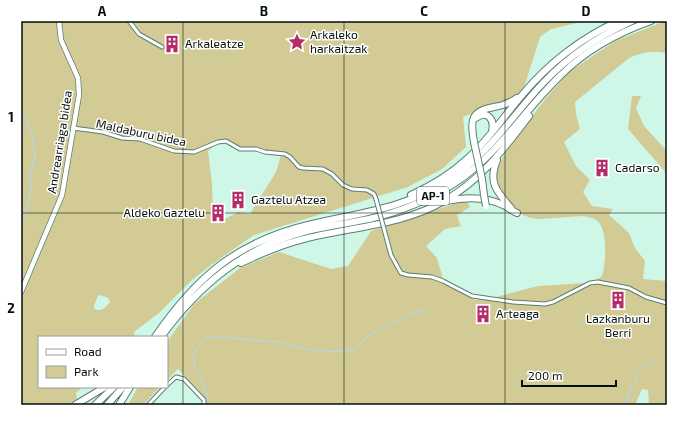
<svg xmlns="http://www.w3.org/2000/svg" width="688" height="426" font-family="'Exo 2',sans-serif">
	<rect width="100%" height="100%" fill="#cff7e7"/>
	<path fill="#d3cb95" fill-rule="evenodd" d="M21 21H586L551 29 540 37 523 91 511 100 463 117 466 147 442 169 408 187 254 235 211 265 191 281 159 313 134 332 135 337H39V387H83L76 393 77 399 67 405H21ZM219 142 281 155 276 172 250 214 238 212 227 218H213L212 184 208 151ZM98 295 106 297 109 299 110 302C106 307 102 312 95 309L94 306Z
		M665 21H667V53C652 51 643 52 629 58L575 102 576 114 580 129 564 142 576 166 590 180 583 192 592 206 613 209 609 215 629 233 635 248 645 261 643 279 667 281V405H649L648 390 642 389 635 405H206V402L203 395 178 369 167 380V342L194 304 240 268 279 252 331 269 348 266 371 231 466 200 470 207 457 215 461 226 445 229 426 246 437 258 443 279 475 300 496 297 538 286 586 283 594 281 602 276C606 264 607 235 600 224 596 218 590 217 583 216L539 219 531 218 523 215 504 197 496 185V171L507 149 546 98 569 72 615 41Z
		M632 96H641L636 108 644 126 667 151V174L628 129Z
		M138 387H160L143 405H128Z"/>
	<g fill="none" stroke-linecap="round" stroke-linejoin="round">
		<path stroke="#a9dbfb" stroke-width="1" d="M21 112 31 130 33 136 35 158 29 177 31 186 28 207 21 225
			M208 405C211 378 178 368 204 339L217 337 277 342 312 350 343 352 356 348 367 337 390 323 426 309
			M626 405C632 389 636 366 655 361"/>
		<g stroke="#5a7f71" stroke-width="5">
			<path id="street" d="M129 21 139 34 162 47
				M73 128 103 132 122 138 140 139 174 151 194 152 218 142 226 141 240 149H256L265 152 285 154 290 157 299 167 303 168 323 169 332 174 343 185 352 189 367 190 374 194 376 199
				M384 229 391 255 401 273 408 275 432 277 443 281 472 296 513 302 545 304 553 302 590 283 598 282 629 288 646 297 667 303
				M167 385 176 377 184 379 204 400V405
				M148 405 165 387"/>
		</g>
		<g stroke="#5a7f71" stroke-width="6">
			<path id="secondary" d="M21 292 62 195 79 95 78 78 61 40 59 21"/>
		</g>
		<g stroke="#5a7f71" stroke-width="8">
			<path id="highway" d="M476 118C487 109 495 120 492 131
				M474 142C473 135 471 127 473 120 476 108 493 108 503 105 508 103 513 101 517 98
				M497 160C488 182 496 191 511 208
				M482 179 484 195
				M411 195C431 186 451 174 467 159 489 140 504 116 523 94 548 64 582 37 619 21
				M446 201C465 197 485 196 503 205 508 207 512 211 517 213
				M241 263C260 254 280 245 300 240 348 227 401 226 444 201 482 179 503 150 529 116
				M155 337C197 276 238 241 312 224 363 212 403 209 449 180 488 155 512 116 543 83 570 55 597 37 632 21
				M161 337C199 285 244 247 307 231 328 226 349 223 369 219 400 212 429 200 455 183 499 154 524 110 561 75 586 50 617 33 651 21
				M75 405 105 387
				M95 405 114 387
				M107 405 123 387
				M119 405 130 387"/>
		</g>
		<use href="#street" stroke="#fff" stroke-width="3"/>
		<use href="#secondary" stroke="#fff" stroke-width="4.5"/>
		<use href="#highway" stroke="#fff" stroke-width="6"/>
		<g stroke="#5a7f71" stroke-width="5" stroke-linecap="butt">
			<path id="street-bridge" d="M376 199 384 229"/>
		</g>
		<g stroke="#5a7f71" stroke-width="8" stroke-linecap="butt">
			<path id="highway-bridge" d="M474 142 482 179
				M484 195 486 206"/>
		</g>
		<use href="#street-bridge" stroke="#fff" stroke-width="3"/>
		<use href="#highway-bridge" stroke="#fff" stroke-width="6"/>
	</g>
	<path fill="none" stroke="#030f0a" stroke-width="1" stroke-opacity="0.55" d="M183 21V405M344 21V405M505 21V405M21 213H667"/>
	<defs>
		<g id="sight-bare" transform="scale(1.38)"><path d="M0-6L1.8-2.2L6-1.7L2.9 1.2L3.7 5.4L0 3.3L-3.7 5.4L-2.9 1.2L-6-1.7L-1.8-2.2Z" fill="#b62c69" stroke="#fff" stroke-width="2.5" paint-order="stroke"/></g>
		<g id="building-bare" transform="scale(1.38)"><path d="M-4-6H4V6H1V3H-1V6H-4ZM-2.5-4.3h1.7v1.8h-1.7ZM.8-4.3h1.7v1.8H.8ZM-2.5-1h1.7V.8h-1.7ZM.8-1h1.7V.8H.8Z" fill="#b62c69" stroke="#fff" stroke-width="2.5" paint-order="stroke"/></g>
	</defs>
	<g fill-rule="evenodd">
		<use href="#sight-bare" x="297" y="42"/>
		<use href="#building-bare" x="172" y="44"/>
		<use href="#building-bare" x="602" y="168"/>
		<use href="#building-bare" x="238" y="200"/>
		<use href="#building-bare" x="218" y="213"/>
		<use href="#building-bare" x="618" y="300"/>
		<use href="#building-bare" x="483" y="314"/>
	</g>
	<g text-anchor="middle" stroke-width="3" stroke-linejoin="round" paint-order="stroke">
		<rect fill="#fff" stroke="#4f5754" stroke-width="1" x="417" y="187" width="32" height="18" rx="3"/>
		<g font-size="11" font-weight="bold" fill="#030f0a">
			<text x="433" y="200">AP-1</text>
		</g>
		<g font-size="12" fill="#030f0a" stroke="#fff" text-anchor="start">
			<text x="310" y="39">Arkaleko<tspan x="310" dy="14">harkaitzak</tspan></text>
			<text x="185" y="48">Arkaleatze</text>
			<text x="615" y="172">Cadarso</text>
			<text x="251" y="204">Gaztelu Atzea</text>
			<text x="205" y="217" text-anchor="end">Aldeko Gaztelu</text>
			<text x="496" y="318">Arteaga</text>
			<text x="618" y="323" text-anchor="middle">Lazkanburu<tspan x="618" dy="14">Berri</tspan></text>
		</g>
		<g font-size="12" fill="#030f0a" stroke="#fff">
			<text transform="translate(141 133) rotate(12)" y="4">Maldaburu bidea</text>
			<text transform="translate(60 142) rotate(-81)" y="4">Andrearriaga bidea</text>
		</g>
	</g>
	<rect width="688" height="426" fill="none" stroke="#ffffff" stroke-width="44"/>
	<rect x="38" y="336" width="130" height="52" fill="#ffffff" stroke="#9a9f9d"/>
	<rect x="46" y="349" width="20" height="6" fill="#ffffff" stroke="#9a9f9d"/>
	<text x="74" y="356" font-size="12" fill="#030f0a">Road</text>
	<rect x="46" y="366" width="20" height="12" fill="#d3cb95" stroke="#9a9f9d"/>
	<text x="74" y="376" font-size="12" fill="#030f0a">Park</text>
	<path d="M522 380v6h94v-6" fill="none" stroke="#030f0a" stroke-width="2"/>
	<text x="528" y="380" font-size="12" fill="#030f0a" stroke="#ffffff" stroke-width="3" paint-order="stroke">200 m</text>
	<rect x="22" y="22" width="644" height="382" fill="none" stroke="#030f0a" stroke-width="1.5"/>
	<g font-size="13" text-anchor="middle" font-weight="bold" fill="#030f0a">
		<text x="102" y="16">A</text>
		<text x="264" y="16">B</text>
		<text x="424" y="16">C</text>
		<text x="586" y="16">D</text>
		<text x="11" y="122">1</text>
		<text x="11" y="313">2</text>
	</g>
</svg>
